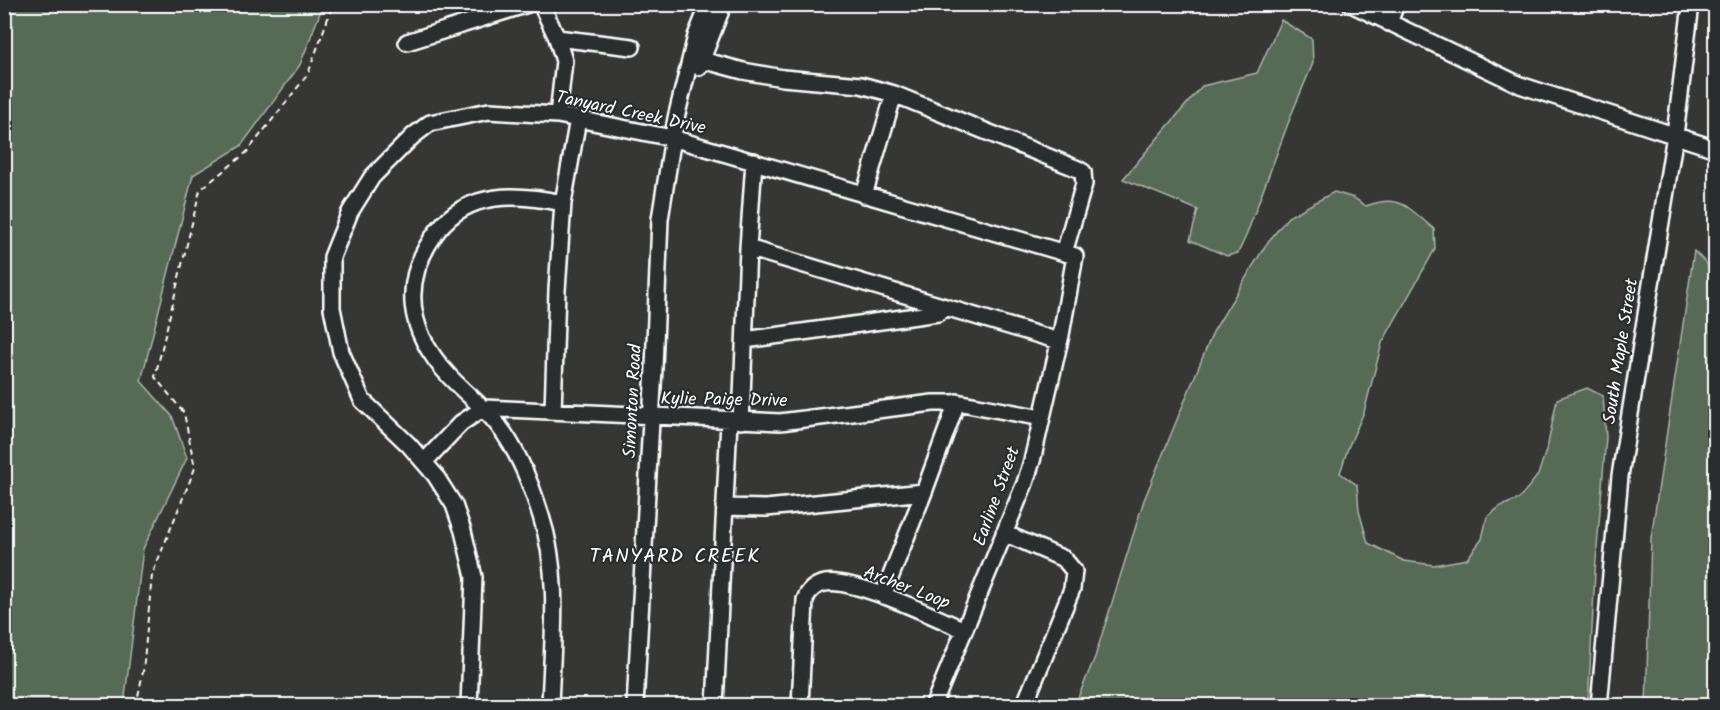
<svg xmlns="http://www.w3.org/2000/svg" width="1720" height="710" font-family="Kalam,sans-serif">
	<rect width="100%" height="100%" fill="#363634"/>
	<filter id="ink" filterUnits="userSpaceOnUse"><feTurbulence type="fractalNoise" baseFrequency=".0167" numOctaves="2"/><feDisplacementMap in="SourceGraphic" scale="12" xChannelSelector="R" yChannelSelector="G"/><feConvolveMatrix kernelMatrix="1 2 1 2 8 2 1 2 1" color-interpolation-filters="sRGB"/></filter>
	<g filter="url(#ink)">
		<path fill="#566b56" stroke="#aab5aa" stroke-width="1.5" d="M4 5H323L300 65 241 146 193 175 141 381 172 416 187 458 143 549 124 705H5Z
			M1281 20 1312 39 1313 63 1292 113 1246 236 1238 253 1227 256 1190 240 1198 210 1123 179 1202 86 1257 73Z
			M1334 192 1354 198 1366 206C1401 193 1408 208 1434 229L1435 249 1382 343 1364 412 1348 448 1340 473 1357 485 1359 511 1368 543 1404 561 1434 565 1467 559 1482 539 1487 517 1501 506 1519 499 1538 475 1548 444 1557 399 1587 388 1603 396 1606 437 1595 572 1588 705H1075L1095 657 1144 500 1213 332 1265 246 1288 217Z
			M1694 251 1716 273 1715 705H1646L1651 538Z"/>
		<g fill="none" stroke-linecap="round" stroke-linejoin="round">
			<g stroke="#fff" stroke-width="20">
				<path id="minor" d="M541 4 557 38 564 61 558 115
					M1351 4 1520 85 1716 149
					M1389 23 1396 4
					M557 38 632 47
					M407 42 528 4
					M702 60 743 71 783 78 861 85 894 94 1078 169 1083 172 1084 184 1064 253
					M699 67 720 13 722 4
					M864 195 894 94
					M748 248 1059 341
					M745 340 938 313 945 307
					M553 411 557 290 563 203 578 119
					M741 421 748 248 754 161
					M424 462 461 423 484 408 780 422 933 403H962L1042 418
					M724 507 766 508 924 492
					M1004 533 1064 559 1074 571 1072 589 1024 706
					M883 596 924 492 957 402
					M469 706 474 577 463 531 454 505 435 475 409 445 362 400 341 352 332 308V257L350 212 372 177 413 136 430 123 489 111 558 115 672 138 1075 256 1061 335 1032 461 1025 483 933 706
					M550 706C552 643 561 577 541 516 532 487 517 449 498 425 484 407 466 394 450 377 407 331 399 281 438 230 469 190 518 194 563 203
					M635 706 654 368 660 219 676 118 696 36 709 4
					M715 706 729 421
					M800 706 805 600C808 591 815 585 825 583 854 578 935 617 964 630
					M1599 706 1620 476 1675 135 1691 4"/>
			</g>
			<path stroke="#fff" stroke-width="2" stroke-dasharray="6 4.5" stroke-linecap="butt" d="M136 706 143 672 152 575 195 468 184 413 155 377 200 190 247 152 308 74 333 4"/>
			<use href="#minor" stroke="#2a2d2e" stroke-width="15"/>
		</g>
	</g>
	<g text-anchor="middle" stroke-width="4.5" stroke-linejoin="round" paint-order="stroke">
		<g font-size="18" fill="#fff" stroke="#2a2d2e">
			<text transform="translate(631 112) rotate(12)" y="6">Tanyard Creek Drive</text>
			<text transform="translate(1620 351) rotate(-81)" y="6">South Maple Street</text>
			<text transform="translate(724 399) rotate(1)" y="6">Kylie Paige Drive</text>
			<text transform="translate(632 401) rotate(-87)" y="6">Simonton Road</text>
			<text transform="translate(996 496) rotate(-70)" y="6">Earline Street</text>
			<text transform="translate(907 587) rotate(21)" y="6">Archer Loop</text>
		</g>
		<g font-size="20" letter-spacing="1.5" fill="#fff" stroke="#2a2d2e">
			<text x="675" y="562">TANYARD CREEK</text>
		</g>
	</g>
	<rect width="1720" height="710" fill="none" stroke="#2a2d2e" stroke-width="24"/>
	<rect x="12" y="12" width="1696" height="686" fill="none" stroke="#fff" stroke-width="2" filter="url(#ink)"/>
</svg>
